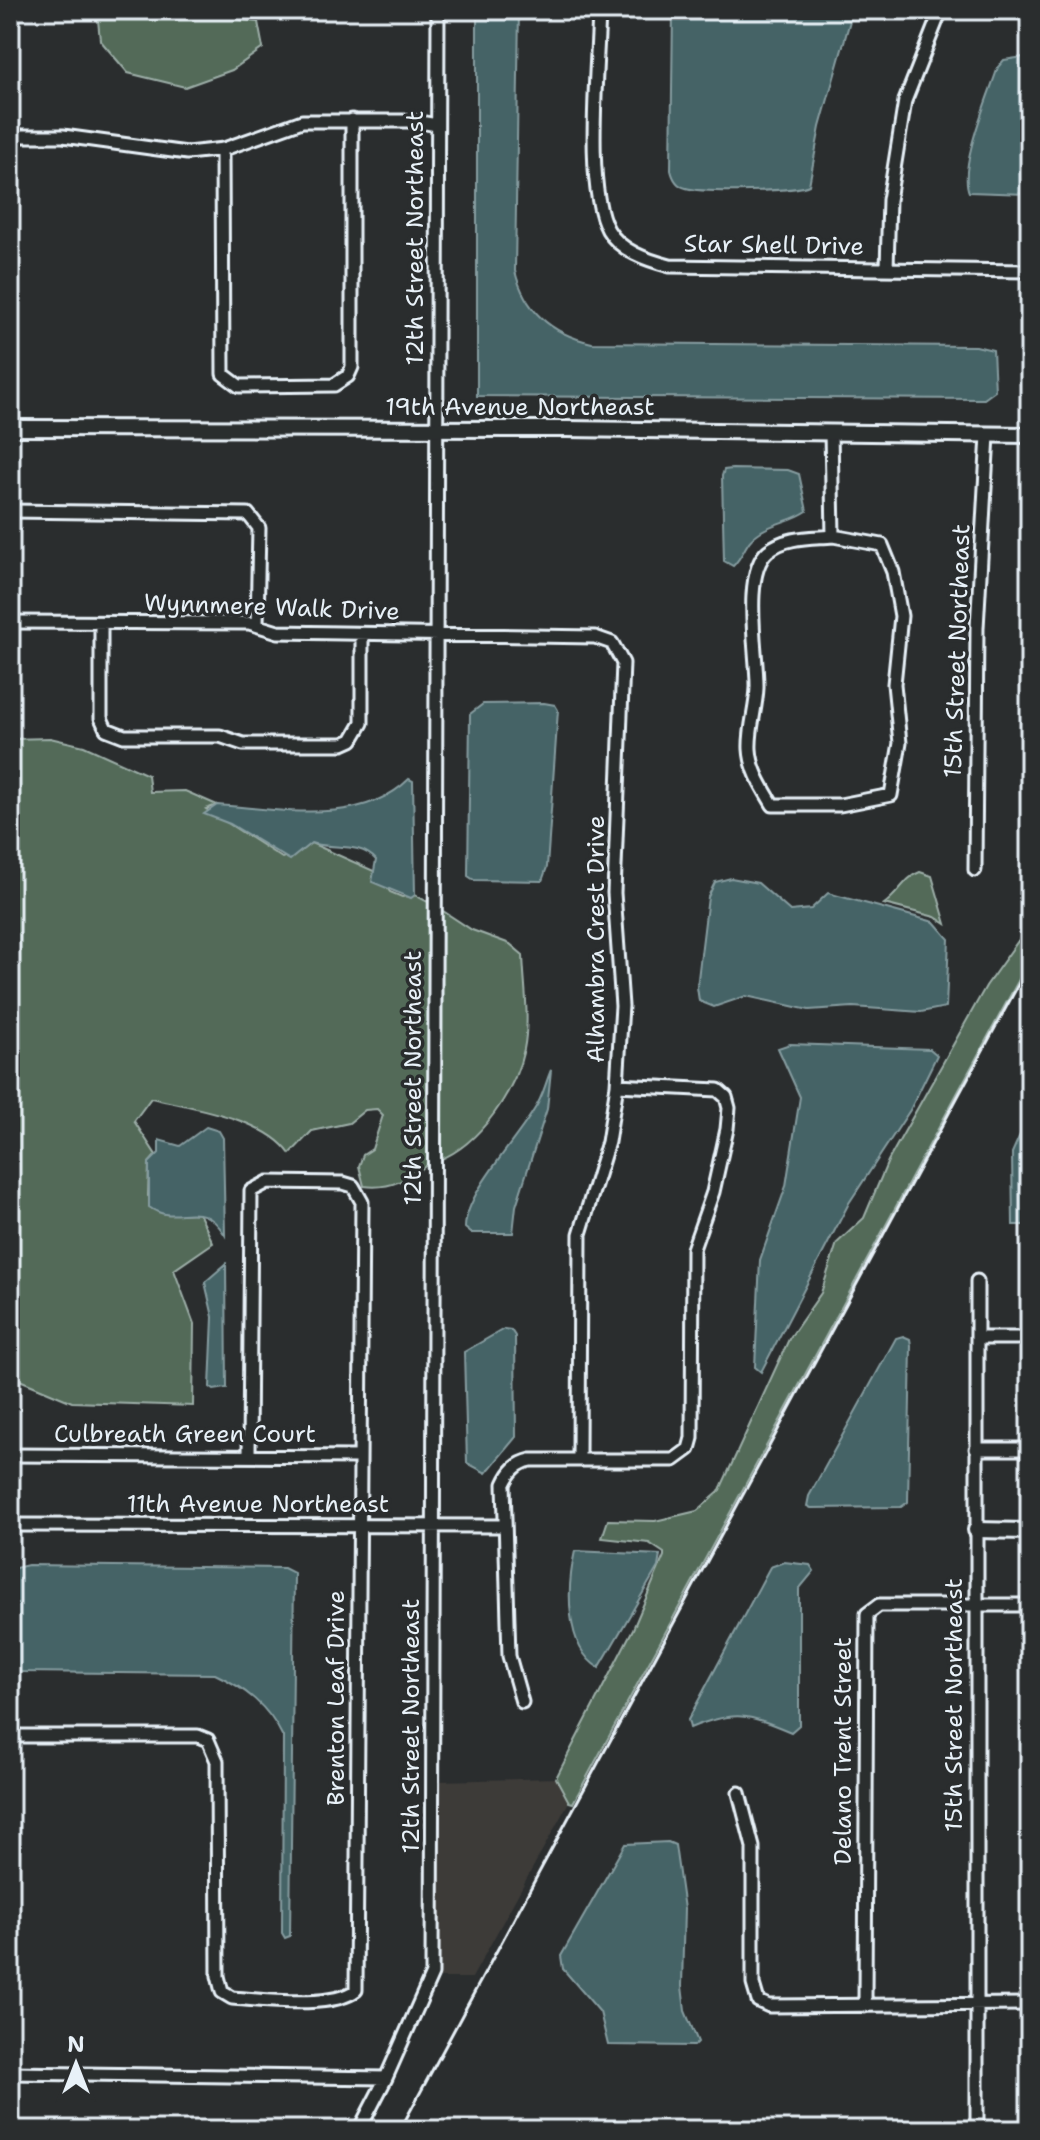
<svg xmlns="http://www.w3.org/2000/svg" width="1040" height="2140" font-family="'Shantell Sans',sans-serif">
	<rect width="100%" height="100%" fill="#2a2d2e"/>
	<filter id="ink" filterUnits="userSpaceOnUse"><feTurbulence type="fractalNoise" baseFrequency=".0125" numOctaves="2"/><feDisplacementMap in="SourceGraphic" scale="16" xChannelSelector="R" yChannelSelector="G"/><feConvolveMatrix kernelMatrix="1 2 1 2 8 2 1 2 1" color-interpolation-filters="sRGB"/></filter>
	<g filter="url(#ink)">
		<path fill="#3c3a38" d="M556 1778 569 1802 472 1978H435L437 1781Z"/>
		<path fill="#526b59" stroke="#9daea8" stroke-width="2" d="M97 10H231L241 20 258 22 263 48 232 70 185 87 128 73 100 40Z
			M50 738 84 746 148 775 150 792 185 791 217 805 206 809 282 858 299 852 311 843 376 872 390 892 402 897 415 895 430 903V1163C409 1178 391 1190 364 1186L359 1166 363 1155 372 1149 383 1115 377 1109 365 1110 349 1123 312 1131 290 1154C265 1118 193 1108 151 1098L134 1121 156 1155 149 1163 148 1196 174 1214 199 1213 213 1243 174 1270 194 1324 193 1406 72 1402 10 1376V739Z
			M920 872 932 876 946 924 935 917 884 904C898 895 905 877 920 872Z
			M440 909 472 930 510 944 523 955C524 984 530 1021 524 1049 515 1091 480 1144 439 1160Z
			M1030 924V959L573 1803 569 1802 556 1778 633 1629 664 1556V1553L649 1543 602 1538 608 1520 655 1521 697 1511 719 1492 789 1339 821 1293 837 1243 864 1218 888 1161 986 986Z"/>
		<path fill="#456466" stroke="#869ca0" stroke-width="2" d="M477 10H519L515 271C525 312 552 334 592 343L976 346 993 350 995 391 984 399 477 396Z
			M673 10H853L820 127 809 185C795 192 702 193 686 188 677 186 673 179 671 170Z
			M1030 56V194L969 192C958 167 989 95 998 67L1004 60Z
			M732 469 788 470 799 474 807 511C793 521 775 522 760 532 745 541 745 554 733 566L724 561 722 476 724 470Z
			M544 703 555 705 558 710 547 867 542 881 474 880 468 876 470 714 483 704Z
			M409 779 413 781 415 895 411 898 372 882 376 860C360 841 332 850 311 843L290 860 230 824 204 814 217 805C279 809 361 827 409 779Z
			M731 878 758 883 790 911 811 909 828 893 934 922 949 939 946 1007 921 1012 853 1007 809 1010 746 996 714 1007 699 1001 697 987 708 897 715 882Z
			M790 1044 930 1049 937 1055 910 1110 849 1203 761 1372 755 1367 760 1260 786 1186 800 1097 778 1048Z
			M551 1070 547 1109 516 1206 513 1233H471L465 1228C465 1194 515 1142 534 1110 543 1097 545 1084 551 1070Z
			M1030 1112V1225H1013L1012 1153Z
			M206 1127 219 1131 223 1138 225 1235C200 1194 177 1228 149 1207V1163L159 1153V1140L180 1146Z
			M226 1264 227 1388 214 1390 210 1387 213 1317 205 1282Z
			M504 1329 511 1330 515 1336 516 1437 486 1473 467 1463 464 1352Z
			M903 1336 910 1339 911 1345 908 1502 901 1507 811 1508 807 1506 809 1496 896 1338Z
			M575 1551 660 1555 658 1567 599 1668C564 1647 567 1586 575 1551Z
			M784 1562 810 1565 814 1571 799 1589V1725L791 1732C748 1714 735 1710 690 1728L688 1720 770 1567Z
			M28 1565 284 1568 294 1573 290 1936 285 1938 282 1933 283 1737C268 1706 245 1688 215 1674L18 1672 13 1668 12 1576 15 1568Z
			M668 1842 675 1845 684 1909 682 1986 685 2011 698 2042 694 2046 608 2045 600 2012 563 1969 561 1956 625 1844Z"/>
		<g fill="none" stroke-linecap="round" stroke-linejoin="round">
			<g stroke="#e8f1f8" stroke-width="17">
				<path id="minor" d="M599 10C598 63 584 187 608 230 620 251 647 260 670 266L1030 271
					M10 136H63L187 153 224 149 302 121H414L437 125
					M222 149 223 374 239 386 334 385 348 376 352 367V120
					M887 268 889 200 905 101 941 10
					M831 432 833 536
					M10 511 248 514 259 528 257 625
					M833 536 882 545 893 572 901 616 894 684 900 743 891 795 840 805H773C763 788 751 770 750 749 749 729 756 709 757 688 758 656 741 574 768 551 786 536 812 538 833 536Z
					M10 622 249 623 278 632 595 637 612 643 623 663 614 893 622 1006 617 1085 608 1142 580 1234 579 1459
					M101 623V718L106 729 124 736H220L243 744H343L352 740 362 723V634
					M975 870 977 628 988 435
					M977 1281V2130
					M977 1338H1030
					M976 1449H1030
					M10 1455 359 1457
					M10 1525 505 1526
					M522 1702 509 1656 504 1484C510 1471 517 1463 531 1460H674L689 1449 692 1438 693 1249 713 1192 727 1129 729 1108 726 1097 718 1090 617 1085
					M10 1736H198L208 1740 217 1761 218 1976 222 1992 232 1998C264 2000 332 2009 356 1990L362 1202 353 1186 343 1183 268 1182 251 1191 249 1455
					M739 1793 753 1847V1984L758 2001 769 2006 1030 2004
					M865 2006 867 1614 879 1605H1030
					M10 2073 386 2078
					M359 2130 386 2078 432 1974 438 10"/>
			</g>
			<g stroke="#e8f1f8" stroke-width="20">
				<path id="tertiary" d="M10 428 567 429 1030 435
					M976 1530 1030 1531"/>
			</g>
			<use href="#minor" stroke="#2a2d2e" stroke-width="11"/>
			<use href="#tertiary" stroke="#2a2d2e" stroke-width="14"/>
			<path stroke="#e8f1f8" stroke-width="3" d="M400 2130 1030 963"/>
		</g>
	</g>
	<g text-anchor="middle" stroke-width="7" stroke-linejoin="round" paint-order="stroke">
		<g font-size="24" fill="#e8f1f8" stroke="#2a2d2e">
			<text transform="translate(415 238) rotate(-90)" y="8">12th Street Northeast</text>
			<text transform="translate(774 245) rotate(1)" y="8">Star Shell Drive</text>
			<text x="520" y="415">19th Avenue Northeast</text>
			<text transform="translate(272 607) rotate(2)" y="8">Wynnmere Walk Drive</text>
			<text transform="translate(957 651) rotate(-88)" y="8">15th Street Northeast</text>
			<text transform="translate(596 939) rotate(-90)" y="8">Alhambra Crest Drive</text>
			<text transform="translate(413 1078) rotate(-90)" y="8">12th Street Northeast</text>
			<text x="185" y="1442">Culbreath Green Court</text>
			<text x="258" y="1512">11th Avenue Northeast</text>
			<text transform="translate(336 1698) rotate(-90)" y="8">Brenton Leaf Drive</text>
			<text transform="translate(954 1705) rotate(-90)" y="8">15th Street Northeast</text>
			<text transform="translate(411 1726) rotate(-90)" y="8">12th Street Northeast</text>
			<text transform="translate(843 1751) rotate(-90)" y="8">Delano Trent Street</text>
		</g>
	</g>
	<rect width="1040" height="2140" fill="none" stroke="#2a2d2e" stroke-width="40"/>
	<rect x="20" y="20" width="1000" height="2100" fill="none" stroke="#e8f1f8" stroke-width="3" filter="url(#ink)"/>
	<g transform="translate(76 2064)" stroke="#2a2d2e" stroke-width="6" paint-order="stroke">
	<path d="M0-6L14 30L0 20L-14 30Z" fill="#e8f1f8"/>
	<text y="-12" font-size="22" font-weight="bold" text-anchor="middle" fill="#e8f1f8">N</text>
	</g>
</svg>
